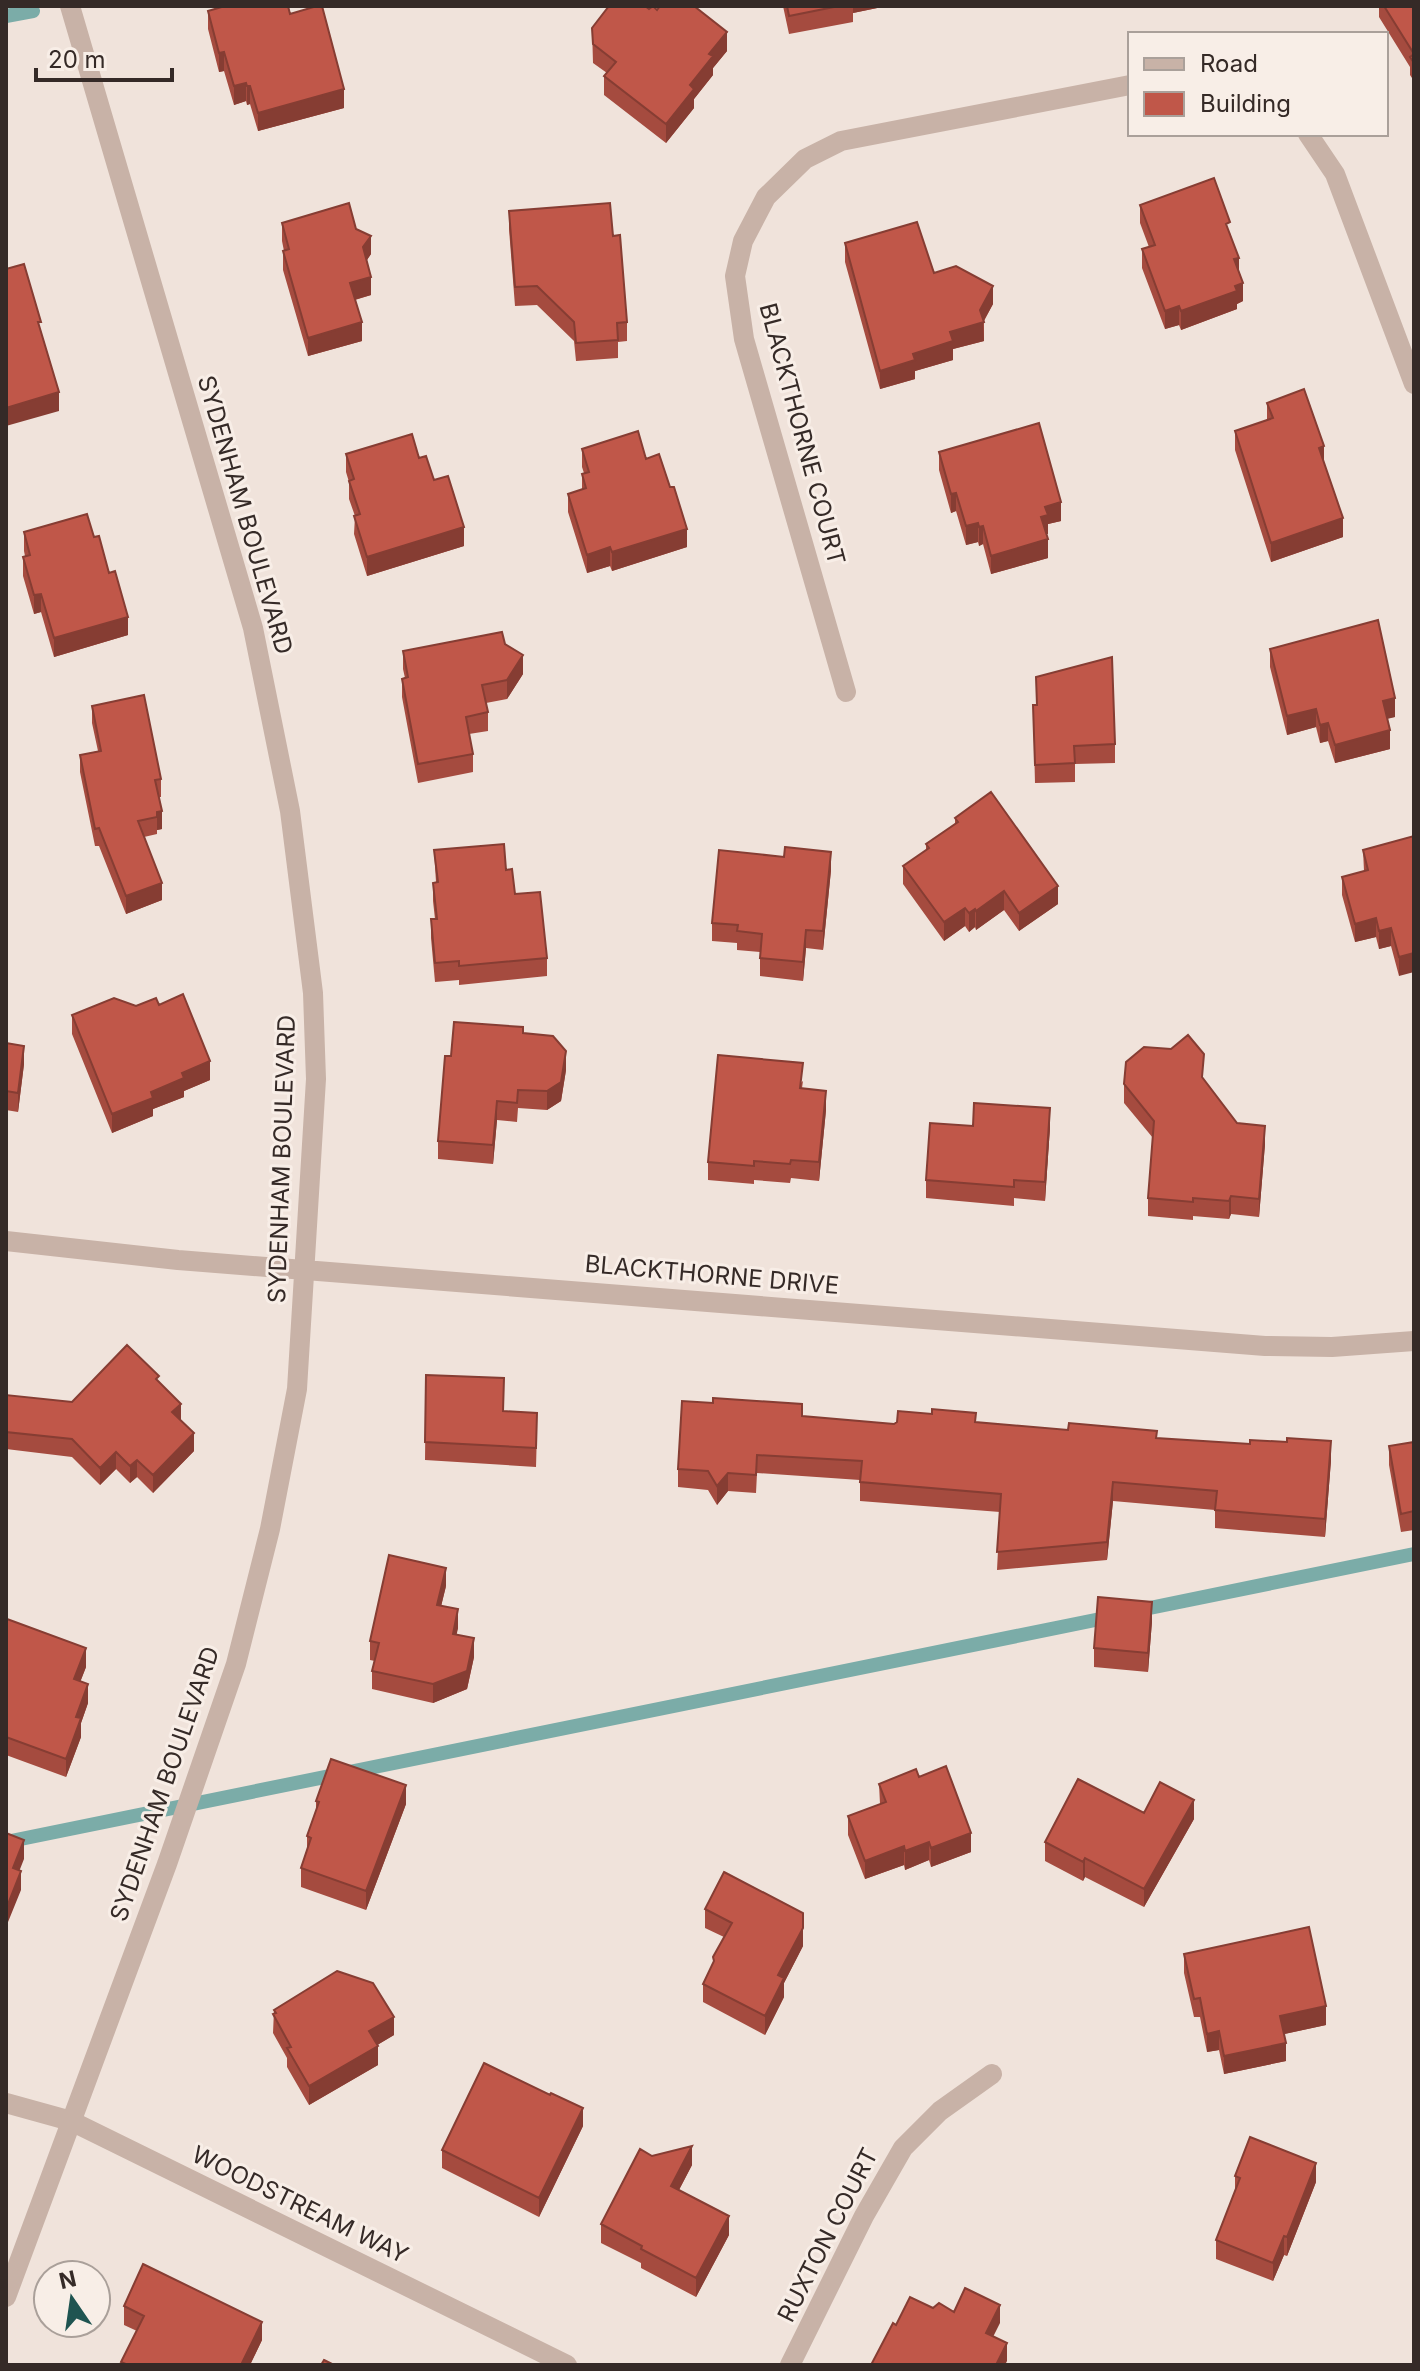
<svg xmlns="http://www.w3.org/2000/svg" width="1420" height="2371" font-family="Inter,sans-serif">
	<rect width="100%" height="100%" fill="#f0e3db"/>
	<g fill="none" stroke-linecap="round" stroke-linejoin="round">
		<path stroke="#7baca8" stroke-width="14" d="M6 16 33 11
			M1135 1611 1414 1554
			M6 1842 1115 1616"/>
		<path stroke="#c8b2a7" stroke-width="20" d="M1308 134 1335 174 1414 384
			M846 692 744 339 735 276 743 241 766 197 805 159 841 141 1130 85
			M6 1241 178 1260 1265 1346 1332 1347 1414 1341
			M6 2103 71 2121 567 2365
			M6 2297 167 1864 236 1664 270 1529 297 1389 316 1079 313 993 290 811 253 628 70 6
			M790 2365 864 2216 903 2148 940 2111 992 2074"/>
	</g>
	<path fill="#a54b3f" d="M783 6H882V7L853 13V22L789 34Z
		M1379 6H1414V81L1410 75V67L1379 17Z
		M649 9 657 10 727 51 713 68V75L694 99V108L666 143 604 95V76L607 73 593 63 592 28Z
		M208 11 290 14 344 108 258 131 250 104 247 105 246 101 234 105 224 71 219 72 208 29Z
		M1140 205 1230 233 1239 271 1243 301 1237 304V309L1181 330 1179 325 1165 329 1142 268V249L1149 247 1140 223Z
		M509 211 613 236 627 322V341L618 342V358L576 361 574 341 537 305 515 306 509 229Z
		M282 223 356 229 371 254 366 261 371 295 355 300 362 341 308 356 283 270V251H284L282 241Z
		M845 243 934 273 993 304 984 321V341L953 349V360L915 371V379L880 389 845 262Z
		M1267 403 1343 537 1271 562 1235 450V431L1267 420Z
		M582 449 646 459 687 547 612 571 610 566 587 573 568 512V494L582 490V474L584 473 582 467Z
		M939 452 1061 521 1048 524V534H1046L1048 558 991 574 983 544 979 546 978 542 966 545 956 511 951 513 939 470Z
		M346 454 419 458 434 480 464 546 367 576 354 534 355 516 349 499V482L346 472Z
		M24 532 94 537 109 573 128 635 54 657 41 612 34 614 23 576V557L25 556 24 551Z
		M505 644 523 674 507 699 486 703 488 712V731L469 734 473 754V772L418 783 402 697V679L405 678 403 669V651Z
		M1270 649 1395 717 1387 718 1390 749 1335 763 1328 741 1320 743 1316 727 1287 735 1270 667Z
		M1036 677 1115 744V763L1075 764V782L1035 783 1033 705H1036Z
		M92 706 161 779V797H159L162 829 157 830V834L144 837 162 900 126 914 99 846H95L80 772V755L98 751 92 723Z
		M955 818 1058 904 1019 931 1004 910 976 930 975 927 969 932 965 926 944 941 903 884V866L926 850V844L955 824Z
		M1414 836 1399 976 1391 946 1379 949 1376 937 1355 942 1342 895V877L1364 871 1363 850Z
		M434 850 506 870 515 894 547 958V976L459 985V980L435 982 431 938V919H435L433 901V883L436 882Z
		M831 870 823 950 806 948 803 981 760 976V952L737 950V943L712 941V923Z
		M159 1005 210 1080 184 1091V1097L153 1109V1116L112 1133 72 1034V1015Z
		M523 1033 566 1070 561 1101 547 1110 518 1108 517 1122 497 1120 493 1164 438 1159V1141L451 1056Z
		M6 1043 24 1064 18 1112 6 1110Z
		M1203 1078 1237 1123 1265 1144 1259 1217 1231 1214 1229 1219 1193 1216V1220L1148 1216V1198L1153 1138 1124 1103V1084Z
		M803 1081 802 1088 826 1110 819 1181 791 1178 790 1183 754 1180V1184L708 1180V1162Z
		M973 1126 1050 1127 1045 1201 1014 1198V1206L926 1198V1180Z
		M426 1375 537 1431 536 1467 425 1460Z
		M159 1381 181 1421 194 1451 153 1493 137 1477 130 1483 116 1469 100 1485 72 1457 6 1449V1395L72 1402Z
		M802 1416 894 1424 976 1422 1157 1438 1331 1460 1325 1537 1215 1528V1510L1113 1501 1107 1560 997 1570 1000 1512 860 1501V1480L757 1473 756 1493 728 1491 717 1505 708 1490 678 1487V1469Z
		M1414 1443V1530L1401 1532 1389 1465V1446Z
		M446 1586 441 1606 458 1628 456 1634 474 1657 467 1689 433 1703 372 1689V1671L375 1661 370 1660V1641Z
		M6 1621 86 1667 80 1682 88 1703 81 1723V1737L66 1777 6 1755Z
		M1152 1621 1148 1672 1094 1667V1648Z
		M919 1777 971 1852 931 1867 929 1860 905 1870 904 1865 865 1879 848 1835V1816L880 1804 879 1784Z
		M316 1801 406 1804 366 1910 301 1887V1868L307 1850V1836L316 1812Z
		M1144 1813 1194 1819 1144 1907 1085 1877 1083 1881 1045 1861V1842Z
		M705 1909 803 1946 784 1983V1997L765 2035 703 2002V1984L713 1964V1957L724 1937 705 1928Z
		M1184 1954 1326 2025 1284 2034 1286 2061 1224 2074 1219 2050 1207 2052 1200 2017H1194L1184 1973Z
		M274 2010 394 2035 377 2045 378 2065 309 2105 287 2067V2058L273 2033Z
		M550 2095 583 2126 539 2217 442 2168V2150Z
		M652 2156 692 2165 679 2190 729 2235 696 2297 641 2268V2263L601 2243V2224Z
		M1235 2176 1316 2182 1287 2256 1284 2255 1273 2281 1216 2259V2240L1235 2193Z
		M124 2306 262 2340 250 2365H121V2362L137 2331 124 2325Z"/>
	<path fill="#863d33" d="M853 6H882V7L853 13Z
		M727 32V51L713 68V75L694 99V108L666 143V124L709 54Z
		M224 52V71L219 72V53Z
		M246 83V101L234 105V86Z
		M247 86H250V104L247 105Z
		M344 89V108L258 131V113Z
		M371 236V254L363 266V247Z
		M1239 258V277L1234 259Z
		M371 277V295L350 301V283Z
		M1243 283V301L1237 304V309L1181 330V311Z
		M993 286V304L983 322 984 341 953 349V360L915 371V379L880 389V371L913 354 950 332 980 310Z
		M1179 306V325L1165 329V311Z
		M362 322V341L308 356V338Z
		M59 392V411L6 426V408Z
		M1324 446V465L1319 448Z
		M956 493V511L951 513V494Z
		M1061 502V521L1048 524V534L1041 535V517L1045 507Z
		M1343 518V537L1271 562V543Z
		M978 523V542L966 545V526Z
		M983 526V544L979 546V527Z
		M464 527V546L367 576V557Z
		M687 529V547L612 571V552Z
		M1048 539V558L991 574V556Z
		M610 547V566L587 573V555Z
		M41 594V612L34 614V595Z
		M128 617V635L54 657V638Z
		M523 655V674L507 699V680Z
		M1395 698V717L1383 720V701Z
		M1316 709V727L1287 735V716Z
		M1328 723V741L1320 743V725Z
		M1390 730V749L1335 763V745Z
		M162 811V829L157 830V812Z
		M831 852V870L823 950V931Z
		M162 883V900L126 914V896Z
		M1058 886V904L1019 931V913Z
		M1004 891V910L976 930V911Z
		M965 908V926L944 941V922Z
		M975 909V927L969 932V913Z
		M1376 918V937L1355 942V924Z
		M1391 928V946L1379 949V931Z
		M806 930V948L803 981V962Z
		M1414 953V972L1399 976V957Z
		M24 1046V1064L18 1112V1093Z
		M566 1051V1070L561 1101 547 1110V1091Z
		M210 1061V1080L184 1091V1097L153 1109V1116L112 1133V1114L182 1073Z
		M826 1091V1110L819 1181V1162Z
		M497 1101V1120L493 1164V1145Z
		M1050 1108V1127L1045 1201V1182Z
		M1265 1126V1144L1259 1217V1199Z
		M1231 1196V1214L1229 1219V1201Z
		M181 1404V1421L172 1412Z
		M194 1433V1451L153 1493V1475Z
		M1331 1441V1460L1325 1537V1519Z
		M116 1452V1469L100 1485V1468Z
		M137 1460V1477L130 1483V1466Z
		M728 1473V1491L717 1505V1486Z
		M1113 1482V1501L1107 1560V1542Z
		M446 1568V1586L437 1623V1605Z
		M1152 1602V1621L1148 1672V1653Z
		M458 1609V1628L453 1652V1634Z
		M474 1638V1657L467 1689 433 1703V1684Z
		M86 1648V1667L74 1698V1679Z
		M88 1684V1703L81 1723V1737L66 1777V1759L76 1717Z
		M406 1785V1804L366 1910V1891Z
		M1194 1800V1819L1144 1907V1889Z
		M971 1833V1852L931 1867V1848Z
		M24 1840V1859L13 1887V1868Z
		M929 1842V1860L905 1870V1851Z
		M904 1846V1865L865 1879V1861Z
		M1085 1858V1877L1083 1881V1862Z
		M21 1871V1890L6 1927V1909Z
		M803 1928V1946L784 1983V1997L765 2035V2016L778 1975Z
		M1326 2006V2025L1280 2035V2016Z
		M394 2017V2035L369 2050V2031Z
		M1219 2031V2050L1207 2052V2034Z
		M1286 2043V2061L1224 2074V2056Z
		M378 2046V2065L309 2105V2086Z
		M583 2108V2126L539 2217V2198Z
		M692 2146V2165L671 2205V2186Z
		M1316 2163V2182L1287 2256V2237Z
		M729 2216V2235L696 2297V2278Z
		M1284 2236V2255L1273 2281V2263Z
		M1000 2305V2323L986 2351V2333Z
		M262 2322V2340L250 2365H241Z
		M1007 2343V2361L1005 2365H996Z"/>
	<path fill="#c05749" stroke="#863d33" stroke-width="2" d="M225 6H288L290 14 317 6H322L344 89 258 113 250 86H247L246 83 234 86 224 52 219 53 208 11Z
		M609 6H645L649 9 653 6 657 10 660 6H694L727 32 709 54 713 56 690 85 694 89 666 124 604 76 616 62 593 44 592 28Z
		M787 6H839L789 16Z
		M1384 6H1414V63L1410 57 1414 54Z
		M1214 178 1230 222 1226 224 1239 258 1234 259 1243 283 1235 286 1237 291 1181 311 1179 306 1165 311 1142 249 1155 245 1140 205Z
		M349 203 356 229 371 236 363 247 371 277 350 283 362 322 308 338 283 251 289 249 282 223Z
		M610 203 613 236 620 235 627 322 617 323 618 340 576 343 574 322 537 286 515 287 509 211Z
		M917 222 934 273 956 266 993 286 980 310 984 322 950 332 953 341 913 354 915 360 880 371 845 243Z
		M24 264 41 322H38L59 392 6 408V269Z
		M1304 389 1324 446 1319 448 1343 518 1271 543 1235 431 1273 418 1267 403Z
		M1039 423 1061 502 1045 507 1048 515 1041 517 1048 539 991 556 983 526 979 527 978 523 966 526 956 493 951 494 939 452Z
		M638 431 646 459 659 454 670 487H674L687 529 612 552 610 547 587 555 568 494 586 488 582 474 589 472 582 449Z
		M412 434 419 458 426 456 434 480 448 476 464 527 367 557 354 516 360 514 349 481 354 479 346 454Z
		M87 514 94 537 99 536 109 573 115 571 128 617 54 638 41 594 34 595 23 557 30 555 24 532Z
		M1378 620 1395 698 1383 701 1390 730 1335 745 1328 723 1320 725 1316 709 1287 716 1270 649Z
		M502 632 505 644 523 655 507 680 482 685 488 712 466 717 473 754 418 764 402 679 408 677 403 651Z
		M1112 657 1115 744 1074 746 1075 763 1035 765 1033 705H1037L1036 677Z
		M144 695 161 779 155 780 162 811 157 812V817L138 821 162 883 126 896 99 828 95 829 80 755 101 751 92 706Z
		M991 792 1058 886 1019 913 1004 891 976 911 975 909 969 913 965 908 944 922 903 866 929 848 926 844 958 822 955 818Z
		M1414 836V953L1399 957 1391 928 1379 931 1376 918 1355 924 1342 877 1368 870 1363 850Z
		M504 844 506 870 512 869 515 894 540 892 547 958 459 966V961L435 963 431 919H437L433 883 438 882 434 850Z
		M785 847 831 852 823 931 806 930 803 962 760 958 762 934 737 931 738 925 712 923 719 850 784 857Z
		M183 994 210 1061 182 1073 184 1078 151 1092 153 1098 112 1114 72 1015 114 998 136 1006 156 998 159 1005Z
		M454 1022 523 1027V1033L553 1036 566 1051 561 1082 547 1091 518 1090 517 1103 497 1101 493 1145 438 1141 445 1056H451Z
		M1188 1035 1204 1054 1202 1077 1237 1123 1265 1126 1259 1199 1231 1196 1229 1201 1193 1198V1202L1148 1198 1154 1121 1124 1084 1126 1062 1144 1047 1171 1049Z
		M6 1043 24 1046 18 1093 6 1091Z
		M718 1055 803 1063 800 1088 826 1091 819 1162 791 1160 790 1164 754 1161V1166L708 1162Z
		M974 1103 1050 1108 1045 1182 1014 1180V1187L926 1180 930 1123 973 1126Z
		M127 1345 159 1376 156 1379 181 1404 172 1412 194 1433 153 1475 137 1460 130 1466 116 1452 100 1468 72 1439 6 1432V1395L72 1402Z
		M426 1375 504 1378 503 1411 537 1413 536 1448 425 1442Z
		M713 1398 802 1404V1416L894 1424 897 1422 898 1411 932 1414V1409L976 1413 975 1422 1068 1430 1069 1423 1157 1431 1156 1438 1250 1444V1440L1287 1442V1438L1331 1441 1325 1519 1215 1510 1217 1491 1113 1482 1107 1542 997 1552 1001 1494 860 1482 862 1461 757 1455 756 1475 728 1473 717 1486 708 1471 678 1469 682 1401 713 1403Z
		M1414 1442V1511L1401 1514 1389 1446Z
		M389 1555 446 1568 437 1605 458 1609 453 1634 474 1638 467 1671 433 1684 372 1671 379 1643 370 1641Z
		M1098 1597 1152 1602 1148 1653 1094 1648Z
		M7 1619 86 1648 74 1679 88 1684 76 1717 81 1718 66 1759 6 1737Z
		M331 1759 406 1785 366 1891 301 1868 311 1838 307 1836 319 1802 316 1801Z
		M946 1766 971 1833 931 1848 929 1842 905 1851 904 1846 865 1861 848 1816 886 1802 879 1784 916 1769 919 1777Z
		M1078 1779 1144 1813 1160 1782 1194 1800 1144 1889 1085 1858 1083 1862 1045 1842Z
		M6 1833 24 1840 13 1868 21 1871 6 1909Z
		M724 1872 803 1913V1928L778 1975 784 1978 765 2016 703 1984 714 1961 713 1957 732 1923 705 1909Z
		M1309 1927 1326 2006 1280 2016 1286 2043 1224 2056 1219 2031 1207 2034 1200 1998 1194 1999 1184 1954Z
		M337 1971 373 1983 394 2017 369 2031 378 2046 309 2086 287 2048 291 2047 273 2014 276 2013 274 2010Z
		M484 2063 550 2095 551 2093 583 2108 539 2198 442 2150Z
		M1250 2137 1316 2163 1287 2237 1284 2236 1273 2263 1216 2240 1240 2178 1235 2176Z
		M692 2146 671 2186 729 2216 696 2278 641 2249 642 2246 601 2224 640 2149 652 2156Z
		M143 2264 262 2322 241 2365H128L121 2362 144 2316 124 2306Z
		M965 2288 1000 2305 986 2333 1007 2343 996 2365H871L893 2323 896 2325 910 2297 933 2308 939 2303 954 2312Z
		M324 2360 334 2365H321Z"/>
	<g text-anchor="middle" stroke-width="6" stroke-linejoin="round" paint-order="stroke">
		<g font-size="24" fill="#352a27" stroke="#f8eee7">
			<text transform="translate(802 434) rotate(75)" y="8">BLACKTHORNE COURT</text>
			<text transform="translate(245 515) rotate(74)" y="8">SYDENHAM BOULEVARD</text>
			<text transform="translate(282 1159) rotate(-88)" y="8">SYDENHAM BOULEVARD</text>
			<text transform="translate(712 1275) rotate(5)" y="8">BLACKTHORNE DRIVE</text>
			<text transform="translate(165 1784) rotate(-71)" y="8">SYDENHAM BOULEVARD</text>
			<text transform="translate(300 2205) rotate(26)" y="8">WOODSTREAM WAY</text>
			<text transform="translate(828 2235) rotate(-63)" y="8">RUXTON COURT</text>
		</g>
	</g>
	<rect width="1420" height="2371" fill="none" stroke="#352a27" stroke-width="16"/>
	<rect x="1128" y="32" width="260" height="104" fill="#f8eee7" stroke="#aaa09a" stroke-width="2"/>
	<rect x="1144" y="58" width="40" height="12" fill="#c8b2a7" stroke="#aaa09a" stroke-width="2"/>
	<text x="1200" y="72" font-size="24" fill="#352a27">Road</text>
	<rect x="1144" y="92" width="40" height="24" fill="#c05749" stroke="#aaa09a" stroke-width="2"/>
	<text x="1200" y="112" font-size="24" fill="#352a27">Building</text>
	<g transform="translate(72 2299) rotate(347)"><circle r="38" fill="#f8eee7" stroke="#aaa09a" stroke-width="2"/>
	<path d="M0-6L14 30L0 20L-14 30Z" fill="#1f5451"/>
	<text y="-12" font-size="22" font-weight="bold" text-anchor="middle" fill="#352a27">N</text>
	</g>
	<path d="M36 68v12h136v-12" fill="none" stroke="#352a27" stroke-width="4"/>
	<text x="48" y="68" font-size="24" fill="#352a27" stroke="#f8eee7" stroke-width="6" paint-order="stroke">20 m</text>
</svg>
